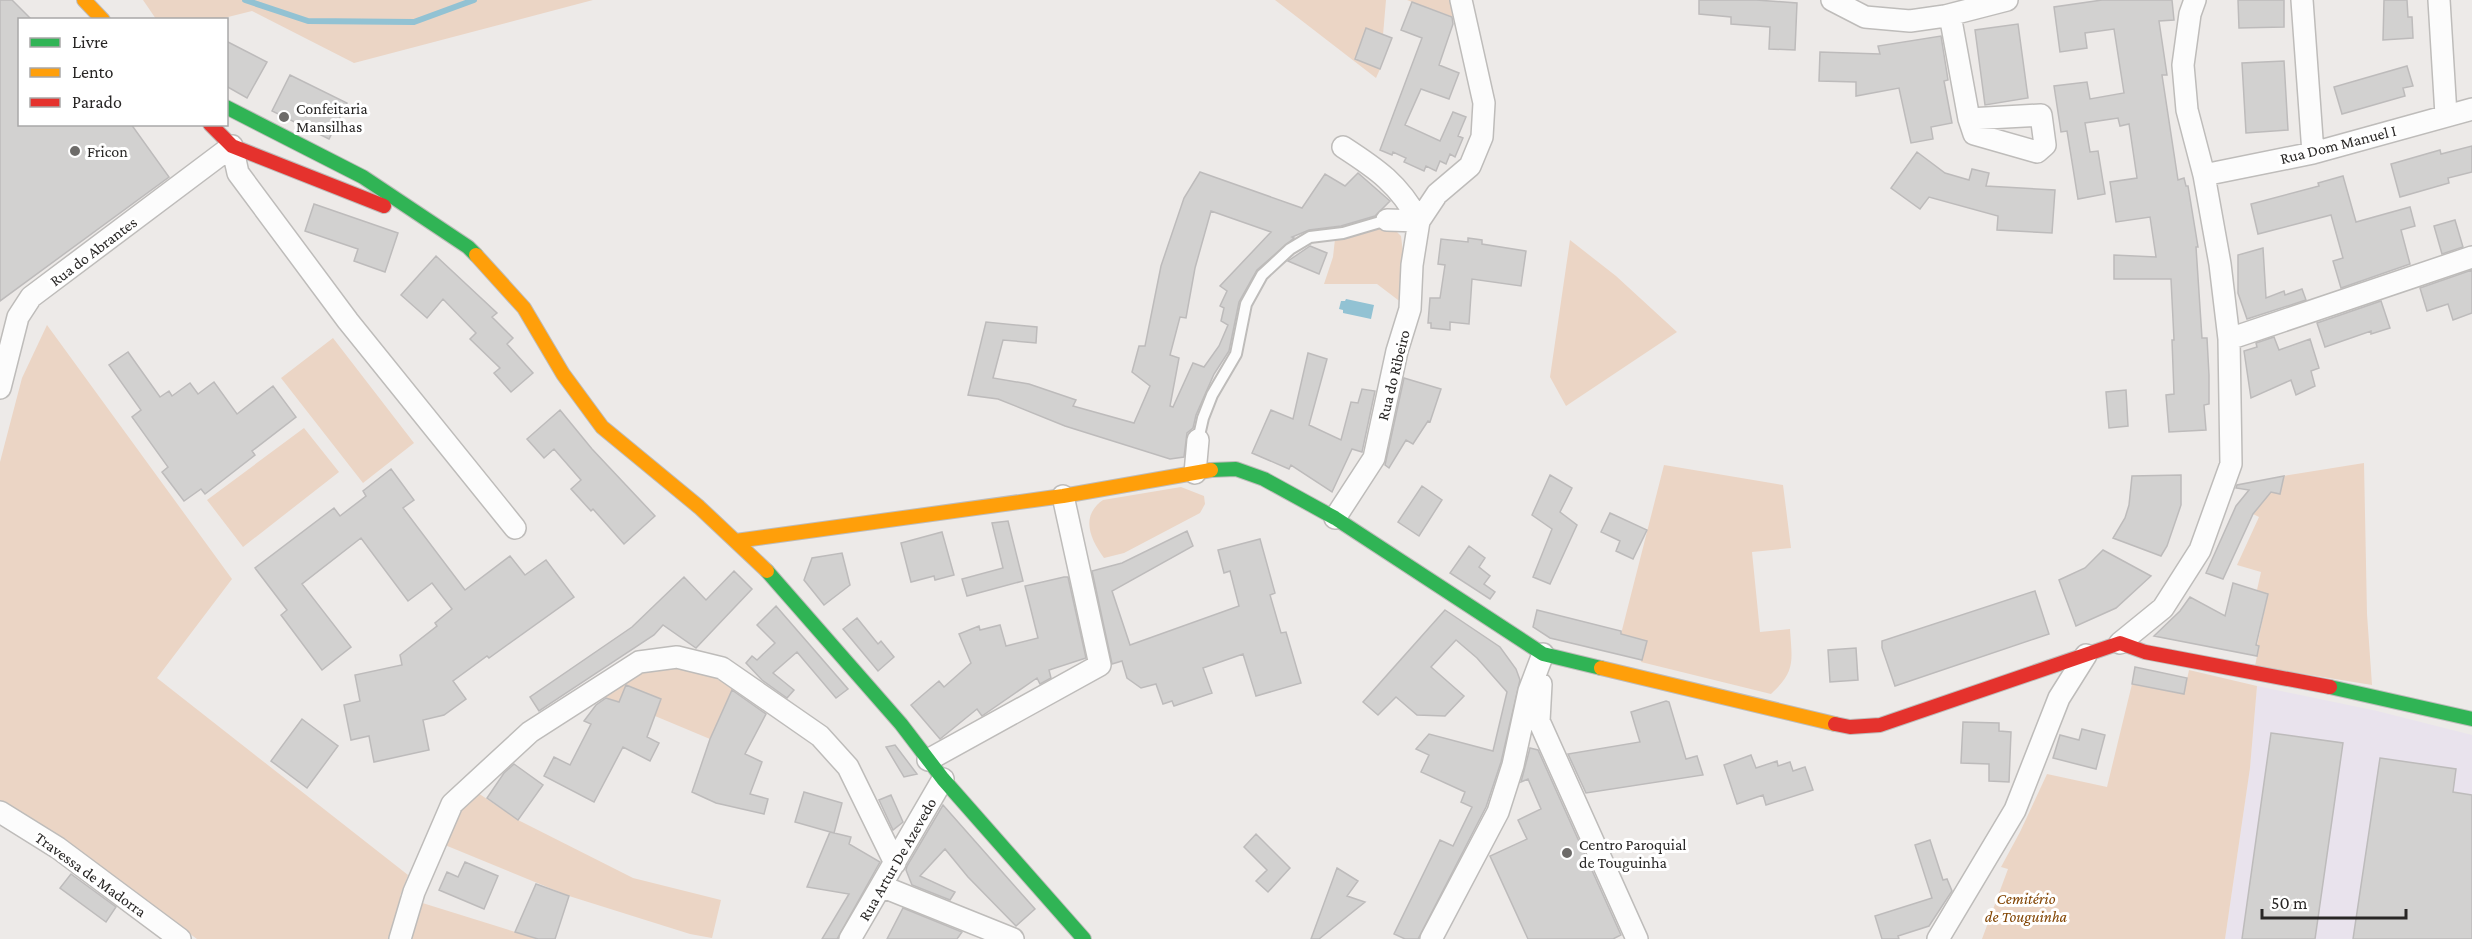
<svg xmlns="http://www.w3.org/2000/svg" width="2472" height="939" font-family="'Crimson Pro',serif">
<style>
.commercial{fill:#e9e3ed}
.green{fill:#ebd5c5}
.water{fill:#92c2d3}
.lines{fill:none;stroke-linecap:round;stroke-linejoin:round}
.stream{stroke:#92c2d3;stroke-width:6}
.building{fill:#d2d1d0;stroke:#bdbbbb;stroke-width:1.5;fill-rule:evenodd}
.lane-casing{stroke:#bebcba;stroke-width:14}
.street-casing{stroke:#bebcba;stroke-width:24}
.fast-casing{stroke:#bebcba;stroke-width:16}
.slow-casing{stroke:#bebcba;stroke-width:16}
.jam-casing{stroke:#bebcba;stroke-width:16}
.lane{stroke:#fcfcfc;stroke-width:10}
.street{stroke:#fcfcfc;stroke-width:21}
.fast{stroke:#30b455;stroke-width:14}
.slow{stroke:#ff9f0a;stroke-width:14}
.jam{stroke:#e5322d;stroke-width:14}
.poi-dot{fill:#6d6b69;stroke:#fff;stroke-width:2}
.labels{text-anchor:middle;stroke-width:6;stroke-linejoin:round;paint-order:stroke}
.poi-label{font-size:16px;fill:#282625;stroke:#fff;text-anchor:start}
.street-label{font-size:16px;fill:#282625;stroke:#fff}
.park-label{font-size:16px;font-style:italic;fill:#814300;stroke:#fff}
</style>
<rect width="100%" height="100%" fill="#edeae8"/>
<path class="commercial" d="M2257 686 2377 711 2472 735V939H2225L2250 768Z"/>
<path class="green" d="M143 0H593L354 63 252 11 220 19H156Z
M1275 0H1386L1383 35 1366 29 1355 59 1380 69 1376 78Z
M1407 0H1451L1456 18 1412 2Z
M1390 225 1401 236 1404 261 1402 303 1377 284H1324L1333 257 1335 239Z
M1570 240 1616 276 1677 332 1566 406 1550 377Z
M47 325 232 579 157 678 408 875 400 896 538 939H197L46 829 0 805V462L22 378Z
M333 338 414 443 363 483 281 378Z
M304 428 339 472 243 547 207 500Z
M2364 463 2367 614 2372 685 2255 666 2259 646H2257L2268 594 2257 590 2261 572 2237 565 2259 517 2253 514 2271 492 2280 493 2283 476Z
M1664 465 1783 485 1791 548 1752 552 1760 632 1790 629C1792 661 1796 671 1771 694L1641 662 1647 641 1621 634Z
M1181 487 1204 496 1205 504 1200 513 1124 553 1104 558C1090 539 1080 516 1103 500Z
M642 666H689L712 676 733 688 710 739 655 716 661 699 626 685 619 702 602 697Z
M2189 670 2257 686 2250 768 2225 939H1982L2008 869 2001 867 2020 832 2047 774 2107 787 2132 684 2184 694Z
M475 791 518 820 633 878 721 900 712 938 690 934 569 896 440 843 461 809Z"/>
<path class="water" d="M1346 299 1374 305 1371 319 1343 313V310L1339 309 1341 301H1345Z"/>
<g class="lines">
<path class="stream" d="M245 0 308 21 414 22 474 0"/>
</g>
<path class="building" d="M0 0H12L32 20H20V124H131L169 177 0 301Z
M1699 0H1756L1797 3 1795 50 1769 49 1770 27 1731 24V17L1699 14Z
M2102 0H2172L2174 20 2159 21 2167 75H2162L2178 180 2184 178 2186 186H2188L2198 247H2196L2202 338H2207L2209 375V404L2204 405 2206 430 2169 432 2166 395 2174 394 2172 340H2174L2171 279H2114V255L2156 257 2150 217 2116 222 2110 182 2137 178 2129 124 2120 126 2118 118 2085 123 2090 152 2098 151 2105 194 2078 199 2067 131 2061 132 2054 86 2087 82 2090 99 2124 93 2114 29 2085 33 2087 48 2060 52 2054 7Z
M2238 0H2284V27L2239 28Z
M2384 0H2407L2408 17H2412L2413 38 2383 40Z
M1412 2 1452 17 1453 24 1439 65 1459 73 1449 99 1421 89 1405 125 1440 141 1453 112 1466 117 1458 136 1463 138 1455 157 1450 154 1446 164 1440 161 1436 171 1426 166 1424 171 1404 162 1406 158 1393 152 1392 155 1380 150 1422 38 1401 30Z
M2018 24 2028 98 1985 105 1975 30Z
M1366 28 1392 38 1380 69 1355 59Z
M1941 36 1948 80 1944 81 1952 123 1931 127 1933 139 1911 143 1899 88 1856 96V82L1819 81 1820 52 1880 54 1878 46Z
M226 41 267 62 247 98 226 86Z
M2284 61 2288 130 2246 133 2242 63Z
M2407 66 2413 86 2403 88 2405 96 2342 114 2334 87Z
M290 75 347 103 329 139 272 111Z
M2472 146V172L2448 178 2449 183 2400 197 2391 164 2440 150 2441 154Z
M1917 152 1945 173 1969 180 1972 169 1989 173 1986 186 2055 190 2052 233 1997 230 1998 216 1929 197 1920 209 1891 188Z
M1200 172 1302 208 1325 174 1345 186 1358 173 1390 201 1375 216 1341 226 1309 230 1292 237 1294 238 1257 270 1239 302 1229 351 1214 374 1196 415 1193 428 1187 433 1184 457 1170 459 1065 426 998 399 968 395 986 322 1037 327 1036 343 1003 340 993 378 1029 384 1076 400 1073 406 1134 423 1150 386 1132 372 1139 346H1145L1161 266 1184 198ZM1211 211 1271 232 1220 286 1227 291 1220 306 1224 308 1221 321 1228 325 1219 346 1204 367 1193 363 1173 407 1170 406 1179 358 1170 355 1180 317 1186 318 1195 268Z
M2343 176 2356 222 2410 207 2415 226 2401 230 2410 264 2341 288 2333 261 2343 258 2331 215 2258 234 2251 204 2319 186 2318 183Z
M314 204 398 233 385 272 354 261 358 249 305 231Z
M2455 220 2463 247 2442 254 2434 226Z
M1468 238 1482 240V244L1526 251 1521 286 1472 279 1469 324 1450 322V330L1431 328V323H1428L1430 298H1440L1445 265 1438 264 1441 239 1468 242Z
M1310 246 1327 253 1319 274 1288 261Z
M2263 248 2266 298 2284 291 2285 295 2302 289 2306 300 2247 319 2238 293V255Z
M436 256 497 313 492 317 513 338 507 344 533 373 511 392 494 373 500 368 470 339 476 333 443 299 427 318 401 295Z
M2472 270V313L2453 320 2448 304 2427 311 2420 288Z
M2381 301 2390 328 2371 334V331L2325 347 2317 323Z
M2274 337 2279 350 2310 339 2319 368 2311 371 2315 386 2296 395 2291 380 2251 398 2244 351 2257 347 2256 343Z
M128 352 160 397 169 391 172 396 190 383 198 394 214 382 237 414 273 386 296 417 252 451 255 455 205 494 201 489 184 501 162 472 168 467 132 417 141 410 109 365Z
M1308 353 1327 359 1309 425 1341 440 1351 402 1358 403 1362 389 1375 391 1362 452 1352 449 1332 492 1291 465 1289 469 1252 453 1271 410 1293 419Z
M1404 378 1441 389 1430 422 1428 421 1413 444 1406 440 1389 468 1385 465Z
M2126 390 2128 426 2109 428 2106 392Z
M560 410 592 449 655 516 624 544 593 509 591 511 571 489 581 480 554 449 544 458 527 439Z
M391 469 414 500 403 508 465 590 510 556 525 575 546 560 574 597 489 658 487 656 453 681 466 699 444 715 423 720 429 750 374 762 369 736 351 740 344 705 360 701 355 675 402 665 400 655 437 626 435 623 452 609 432 583 408 601 361 538 302 584 351 647 322 670 281 615 287 610 255 568 334 508 340 516 366 496 363 491Z
M1550 475 1572 488 1560 512 1577 525 1550 584 1533 577 1552 529 1532 515Z
M2181 475V505L2167 546 2161 556 2113 538 2125 518 2129 505 2132 476Z
M2284 476 2280 494 2271 492 2253 514 2223 579 2206 573 2236 506 2249 490 2236 488 2237 485Z
M1422 486 1442 500 1419 536 1398 522Z
M1610 513 1647 530 1633 559 1616 551 1620 541 1601 532Z
M1008 521 1023 581 967 596 962 579 1003 568 992 523Z
M1187 531 1193 546 1112 591 1130 645 1239 606 1230 571 1224 573 1218 550 1260 539 1275 593 1270 595 1281 633 1286 632 1301 683 1256 696 1243 654 1203 668 1212 693 1174 706 1172 701 1163 704 1156 684 1141 688 1127 678 1122 661 1112 664 1092 571 1122 563Z
M942 532 954 575 935 580 934 576 911 582 901 543Z
M1469 546 1485 558 1479 567 1490 576 1484 584 1495 592 1490 599 1450 573Z
M2103 550 2151 576 2116 608 2076 626 2059 580 2085 568Z
M842 553 850 585 824 605 804 580 812 558Z
M734 571 752 589 696 648 663 625 654 635 539 711 530 697 632 627 684 577 706 600Z
M1064 577H1068L1086 658 1049 670 1051 678 1040 684 1037 678 982 716 977 709 940 739 911 705 939 681 944 687 971 663 959 634 979 626 980 630 1000 625 1006 646 1038 638 1025 586Z
M2233 583 2268 594 2256 645 2259 646 2257 656 2154 636 2180 611 2190 597 2225 616Z
M2035 591 2049 634 1895 686 1882 648V641Z
M776 606 848 689 836 698 797 652 773 673 794 690 787 698 762 680 746 663 752 656 757 660 775 643 757 625Z
M1445 610 1500 647 1516 669 1520 680 1501 762 1486 807 1418 939H1405L1394 934 1440 840 1453 846 1472 807 1461 802 1465 792 1421 772 1429 755 1416 749 1429 734 1493 751 1507 692 1477 658 1456 640 1431 667 1464 696 1445 716 1417 715 1396 697 1378 715 1363 702Z
M1537 610 1621 631V634L1647 641 1642 660 1550 638 1533 627Z
M857 618 878 644 881 641 894 657 878 671 843 629Z
M1856 648 1858 680 1830 682 1828 650Z
M2135 667 2187 678 2184 694 2132 684Z
M626 685 661 699 647 737 659 743 650 761 623 747 594 802 544 776 554 757 570 765 591 724 584 721 596 705 606 698 619 702Z
M732 690 766 714 745 754 762 762 750 794 768 799 764 814 716 803 692 792 710 739Z
M1666 701 1669 702 1686 759 1697 756 1703 775 1586 793 1568 754 1640 742 1631 712Z
M302 719 338 746 307 788 271 761Z
M1963 722 1999 723V731L2011 732 2009 782 1989 781V764L1961 763Z
M2082 729 2105 735 2096 769 2053 758 2060 735 2079 740Z
M2271 733 2343 743 2315 939H2242Z
M895 745 917 774 904 777 886 747Z
M1530 748 1538 750 1621 935 1613 939H1528L1490 856 1527 839 1518 820 1541 809 1528 779 1521 782Z
M1751 755 1756 768 1777 761 1778 766 1790 762 1793 771 1805 767 1813 790 1766 805 1763 795 1737 804 1724 765Z
M2380 758 2456 769 2453 792 2472 795V939H2353Z
M514 764 543 785 518 820 487 798 504 773Z
M804 792 842 803 834 833 795 822Z
M891 795 903 822 893 830 879 800Z
M943 805 1035 909 1016 926 968 877 945 849 920 876 955 892 950 900 912 885 906 870 907 866Z
M830 832 851 837 849 844 880 862 837 939H822L849 894 807 887Z
M1256 834 1290 868 1268 892 1256 881 1267 870 1244 847Z
M1930 840 1943 880 1947 879 1952 891 1929 926 1898 936 1899 939H1882L1875 916 1932 898 1915 845Z
M465 862 498 876 484 909 439 890 447 872 458 877Z
M1337 868 1358 881 1347 896 1365 902 1319 939H1311Z
M71 874 116 907 106 922 60 888Z
M536 884 569 896 555 939H538L515 932Z
M903 908 962 932 957 939H887Z"/>
<g class="lines">
<defs>
<path id="lane" d="M1198 440 1203 418 1212 395 1236 354 1246 304 1262 275 1290 249 1310 237 1343 233 1387 220"/>
<path id="street" d="M1832 0 1865 17 1910 21 1945 16 2007 0
M2302 0 2313 153
M2439 0 2446 115
M1950 15 1969 119 1974 134 2037 152 2045 145 2041 115 1969 119
M1343 147C1377 169 1399 184 1419 221
M2204 175 2313 153 2472 109
M1387 220 1419 221
M2229 339 2472 257
M0 388 18 317 31 297 232 146 238 173 348 321 515 528
M1195 473 1198 440
M1335 518 1374 458 1397 351 1410 309 1412 265 1419 221 1437 194 1470 166 1482 137 1484 103 1461 0
M2120 643 2163 608 2200 550 2231 464 2229 339 2220 264 2204 175 2187 110 2183 65 2190 14 2195 0
M1541 684 1539 721 1637 939
M928 760 1100 665 1063 496
M0 812 58 848 180 939
M881 886 1013 939
M400 939 414 892 452 804 530 732 639 662 677 657 722 668 820 736 848 767 895 863
M850 939 943 779
M1431 939 1498 812 1513 765 1529 691 1543 654
M1938 939 2015 810 2059 698 2086 655"/>
<path id="fast" d="M226 107 363 177 468 247 476 255
M1211 470 1236 469 1264 479 1335 518 1543 654 1601 668
M767 571 901 724 943 779 1084 939
M2330 687 2472 719"/>
<path id="slow" d="M84 0 103 20
M476 255 524 308 563 374 602 427 699 507 767 571
M736 541 1063 496 1211 470
M1601 668 1835 724"/>
<path id="jam" d="M210 124 232 146 384 206
M1835 724 1850 727 1880 725 2120 643 2145 652 2330 687"/>
</defs>
<use href="#lane" class="lane-casing"/>
<use href="#street" class="street-casing"/>
<use href="#fast" class="fast-casing"/>
<use href="#slow" class="slow-casing"/>
<use href="#jam" class="jam-casing"/>
<use href="#lane" class="lane"/>
<use href="#street" class="street"/>
<use href="#fast" class="fast"/>
<use href="#slow" class="slow"/>
<use href="#jam" class="jam"/>
</g>
<g class="poi-dot">
<circle cx="284" cy="117" r="6"/>
<circle cx="75" cy="151" r="6"/>
<circle cx="1567" cy="853" r="6"/>
</g>
<g class="labels">
<g class="poi-label">
<text x="296" y="114">Confeitaria<tspan x="296" dy="18">Mansilhas</tspan></text>
<text x="87" y="157">Fricon</text>
<text x="1579" y="850">Centro Paroquial<tspan x="1579" dy="18">de Touguinha</tspan></text>
</g>
<g class="street-label">
<text transform="translate(2338 144) rotate(-14)" y="6">Rua Dom Manuel I</text>
<text transform="translate(93 251) rotate(-37)" y="6">Rua do Abrantes</text>
<text transform="translate(1393 375) rotate(-76)" y="6">Rua do Ribeiro</text>
<text transform="translate(897 859) rotate(-60)" y="6">Rua Artur De Azevedo</text>
<text transform="translate(91 874) rotate(36)" y="6">Travessa de Madorra</text>
</g>
<g class="park-label">
<text x="2026" y="904">Cemitério<tspan x="2026" dy="18">de Touguinha</tspan></text>
</g>
</g>
<rect x="18" y="18" width="210" height="108" fill="#ffffff" stroke="#a9a8a8" stroke-width="1.5"/>
<rect x="30" y="38" width="30" height="9" fill="#30b455" stroke="#a9a8a8" stroke-width="1.5"/>
<text x="72" y="48" font-size="18" fill="#282625">Livre</text>
<rect x="30" y="68" width="30" height="9" fill="#ff9f0a" stroke="#a9a8a8" stroke-width="1.5"/>
<text x="72" y="78" font-size="18" fill="#282625">Lento</text>
<rect x="30" y="98" width="30" height="9" fill="#e5322d" stroke="#a9a8a8" stroke-width="1.5"/>
<text x="72" y="108" font-size="18" fill="#282625">Parado</text>
<path d="M2262 909v9h144v-9" fill="none" stroke="#282625" stroke-width="3"/>
<text x="2271" y="909" font-size="18" fill="#282625" stroke="#ffffff" stroke-width="4.5" paint-order="stroke">50 m</text>
</svg>
